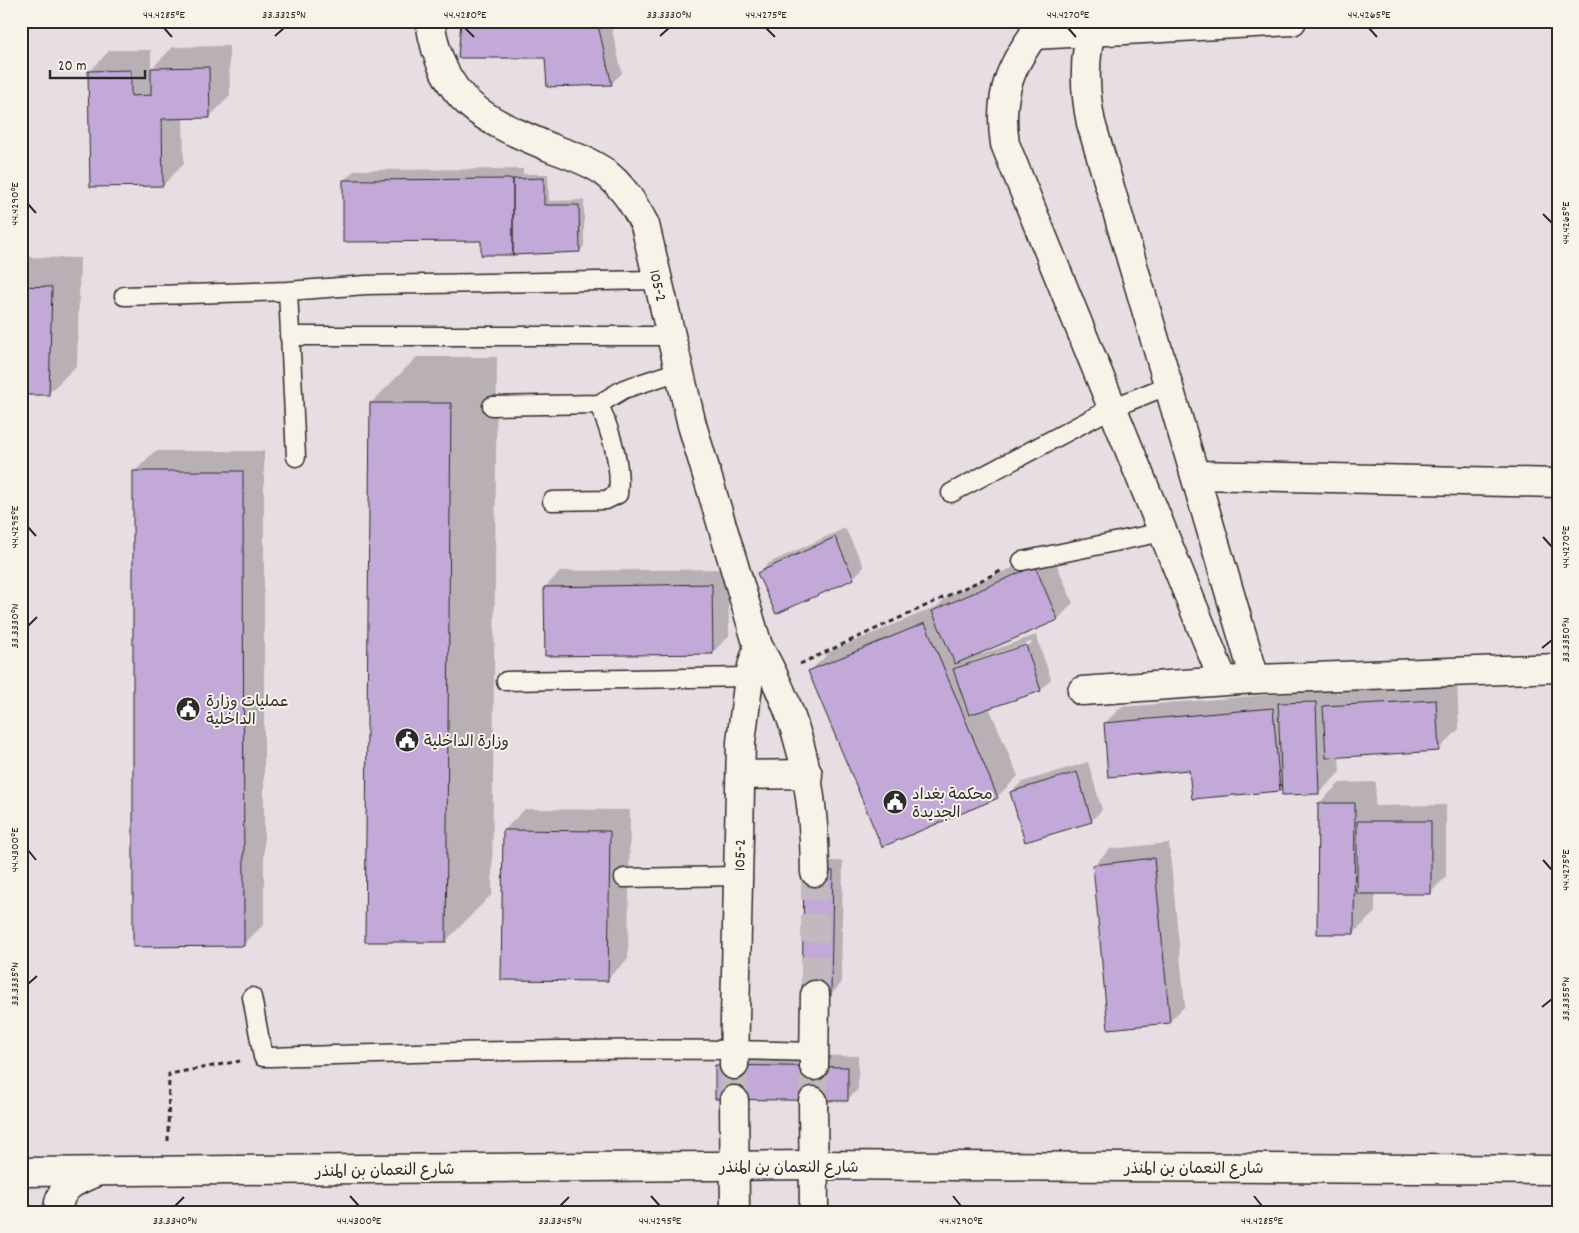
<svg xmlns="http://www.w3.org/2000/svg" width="1579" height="1233" font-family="Dekko,'Playpen Sans Arabic',sans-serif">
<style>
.shadow{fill:#0003;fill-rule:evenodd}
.building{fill:#c2a9d7;stroke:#2b2b2b}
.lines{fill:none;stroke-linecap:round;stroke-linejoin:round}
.street-tunnel{stroke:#c1b9be;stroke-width:28;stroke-dasharray:28 14;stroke-linecap:butt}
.lane-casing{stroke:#2b2b2b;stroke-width:21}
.street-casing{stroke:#2b2b2b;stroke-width:31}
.path{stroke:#2b2b2b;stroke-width:3;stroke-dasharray:5 4;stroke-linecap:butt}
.lane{stroke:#f7f3e8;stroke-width:18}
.street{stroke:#f7f3e8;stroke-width:28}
.ticks{fill:none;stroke:#2b2b2b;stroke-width:2}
.labels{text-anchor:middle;stroke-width:4;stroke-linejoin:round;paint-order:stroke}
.street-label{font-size:16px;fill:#2b2b2b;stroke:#f7f3e8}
.poi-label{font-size:16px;fill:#2b2b2b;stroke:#f7f3e8;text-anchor:start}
.neatline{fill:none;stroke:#2b2b2b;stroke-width:2}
.ticks-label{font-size:12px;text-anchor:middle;fill:#2b2b2b}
</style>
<rect width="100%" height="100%" fill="#e7dde3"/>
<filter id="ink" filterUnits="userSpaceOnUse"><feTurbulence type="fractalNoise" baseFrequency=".02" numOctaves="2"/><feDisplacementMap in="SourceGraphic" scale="10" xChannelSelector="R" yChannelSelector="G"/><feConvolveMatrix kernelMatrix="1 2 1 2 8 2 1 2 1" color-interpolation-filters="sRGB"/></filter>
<g filter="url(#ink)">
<path class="shadow" d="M462 21H610L622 73 611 84Z
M229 46 230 96 209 117H183L184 164 163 185 90 71 110 50H151V69L173 47Z
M523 169V174H548L549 201 584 200V246L579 251 482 240 344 180 355 170Z
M21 257 80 258 77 365 48 394 21 393Z
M417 357H497L492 894 446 941 371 403Z
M155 451H264V924L243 945 134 472Z
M845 528 864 567 853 578 759 573 769 563Z
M1051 551 1073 603 1058 619 981 652 982 654 1036 635 1051 679 1041 690 989 707 1018 776 997 797 810 671 831 651 938 606 949 595ZM1031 642 1032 644 971 665V662Z
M728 569 729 636 713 652 545 587 561 571Z
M1457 679 1459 729 1438 750 1339 756 1340 772 1319 793 1283 787 1279 790 1190 769 1105 723 1121 707 1289 693V694L1300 683 1336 681 1337 694 1345 685Z
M1088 762 1102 810 1091 821 1011 792 1022 782Z
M1376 782 1375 806 1446 805V877L1430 893H1375V912L1354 933 1319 803 1340 783Z
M525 809 630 810 628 959 607 979 504 830Z
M1169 843 1185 1006 1169 1022 1094 865 1110 849Z
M816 861H843L841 984 831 994Z
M727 1055 858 1056V1089L847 1100 717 1065Z"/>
<path class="building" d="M461 21H597L612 85 547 87 545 58H458Z
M209 67 210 118 162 119 163 186 90 187 88 71 131 70V96L151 95V68Z
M544 178V205H579L580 252 513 255V179Z
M513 179V255H481V241L343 242V180Z
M21 286 52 287 49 395H21Z
M370 403H451L446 942H365Z
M133 471H243L244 946 133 947Z
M835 537 854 579 776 614 757 573Z
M1035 566 1058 620 955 664 932 611Z
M712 584 713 654 545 656 544 587Z
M925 623 998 798 882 847 808 671Z
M1026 645 1041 691 969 715 953 669Z
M1436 700 1439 751 1326 758 1323 706Z
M1316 702 1319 794 1282 795 1278 703Z
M1273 708 1280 791 1192 799 1189 770 1108 777 1104 723Z
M1077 772 1092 822 1025 842 1010 792Z
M1318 803H1355L1354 934H1317Z
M1357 821H1431V894H1357Z
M503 830 610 831 608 981 501 980Z
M1154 858 1170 1023 1108 1029 1093 865Z
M804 871H833L831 996H802Z
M715 1065 848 1067V1101L715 1099Z"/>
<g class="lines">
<path class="street-tunnel" d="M815 872V995
M734 1065V1100
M813 1101 814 1066"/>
<defs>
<path id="lane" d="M288 291 296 457
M124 296 288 291 366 285 657 280
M289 336H670
M492 406 599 404 624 389 679 371
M951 493 1112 408 1169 385
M552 501 606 500 618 494C622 464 610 431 599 404
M1022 561 1163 532
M506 681 749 677
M624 878 738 876
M252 997 263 1057C446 1052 631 1046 814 1052"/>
<g id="street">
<path id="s1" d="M430 21C442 103 484 120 554 149 571 155 588 161 603 171 622 185 634 204 645 225L692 425 758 646C801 722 814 785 815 872"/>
<path d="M1044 21C1012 62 997 91 1005 144L1223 680"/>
<path d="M1094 21C1083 55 1084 89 1091 123L1255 679"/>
<path d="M1033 35 1292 21"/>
<path d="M1195 475 1558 483"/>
<path d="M1082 691 1255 679 1558 668"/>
<path d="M741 775 808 774"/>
<path id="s2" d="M734 1065 741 742 749 677 758 646"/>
<path d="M814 1066 815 995"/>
<path d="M734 1100 735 1212"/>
<path d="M813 1101 814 1212"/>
<path d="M21 1172 814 1165 1558 1170"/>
<path d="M58 1212C58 1188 74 1181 94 1173"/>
</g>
</defs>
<use href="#lane" class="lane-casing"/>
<use href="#street" class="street-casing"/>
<path class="path" d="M800 664 1001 571
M168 1141 169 1074 240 1061"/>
<use href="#lane" class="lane"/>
<use href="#street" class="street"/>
</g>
</g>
<path class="ticks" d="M164 28 172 37M465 28 474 37M766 28 775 37M1068 28 1076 37M1369 28 1377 37M275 36 284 28M660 36 669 28M28 204 36 213M1543 214 1552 223M28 527 36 536M1543 537 1552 547M28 626 37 617M1542 648 1552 640M28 850 36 860M1543 860 1552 870M28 984 37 976M1542 1007 1552 999M350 1196 359 1206M651 1196 660 1206M953 1196 961 1206M1254 1196 1262 1206M175 1206 184 1197M560 1206 569 1197"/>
<defs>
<symbol id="civic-disc" viewBox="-11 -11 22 22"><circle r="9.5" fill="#2b2b2b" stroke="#f7f3e8"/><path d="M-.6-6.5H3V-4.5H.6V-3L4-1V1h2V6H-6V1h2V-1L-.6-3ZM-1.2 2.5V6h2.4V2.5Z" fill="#fff"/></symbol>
</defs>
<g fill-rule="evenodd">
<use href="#civic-disc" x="174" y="695" width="28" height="28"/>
<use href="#civic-disc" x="393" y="726" width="28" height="28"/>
<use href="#civic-disc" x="881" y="788" width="28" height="28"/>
</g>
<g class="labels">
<g class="street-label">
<text dy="6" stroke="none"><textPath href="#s1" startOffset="375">105-2</textPath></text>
<text dy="6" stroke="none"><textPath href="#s2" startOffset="210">105-2</textPath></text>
<text x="789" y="1172">شارع النعمان بن المنذر</text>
<text x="1194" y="1173">شارع النعمان بن المنذر</text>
<text transform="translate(385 1169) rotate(-1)" y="6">شارع النعمان بن المنذر</text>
</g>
<g class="poi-label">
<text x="206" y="706">عمليات وزارة<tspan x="206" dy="18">الداخلية</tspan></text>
<text x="424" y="746">وزارة الداخلية</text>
<text x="912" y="799">محكمة بغداد<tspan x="912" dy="18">الجديدة</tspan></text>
</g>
</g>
<rect width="1579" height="1233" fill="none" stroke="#f7f3e8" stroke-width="55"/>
<path d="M50 70v8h95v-8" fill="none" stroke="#2b2b2b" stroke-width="2.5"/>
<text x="58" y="70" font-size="15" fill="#2b2b2b" stroke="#f7f3e8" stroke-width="4" paint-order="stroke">20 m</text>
<rect x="28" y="28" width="1524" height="1178" class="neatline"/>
<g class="ticks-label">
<text x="164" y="18">44.4285°E</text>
<text x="284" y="18">33.3325°N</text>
<text x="465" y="18">44.4280°E</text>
<text x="669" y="18">33.3330°N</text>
<text x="766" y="18">44.4275°E</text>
<text x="1068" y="18">44.4270°E</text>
<text x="1369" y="18">44.4265°E</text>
<text transform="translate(14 204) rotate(-90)" y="4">44.4290°E</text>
<text transform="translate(1565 223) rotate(-90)" y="4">44.4265°E</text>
<text transform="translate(14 527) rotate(-90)" y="4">44.4295°E</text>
<text transform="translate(1565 547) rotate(-90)" y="4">44.4270°E</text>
<text transform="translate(14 626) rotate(-90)" y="4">33.3330°N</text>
<text transform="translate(1565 640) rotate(-90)" y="4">33.3350°N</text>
<text transform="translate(14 850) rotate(-90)" y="4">44.4300°E</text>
<text transform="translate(1565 870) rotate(-90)" y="4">44.4275°E</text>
<text transform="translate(14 984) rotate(-90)" y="4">33.3335°N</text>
<text transform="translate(1565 999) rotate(-90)" y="4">33.3355°N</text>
<text x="175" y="1224">33.3340°N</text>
<text x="359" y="1224">44.4300°E</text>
<text x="560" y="1224">33.3345°N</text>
<text x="660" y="1224">44.4295°E</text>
<text x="961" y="1224">44.4290°E</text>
<text x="1262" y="1224">44.4285°E</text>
</g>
</svg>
